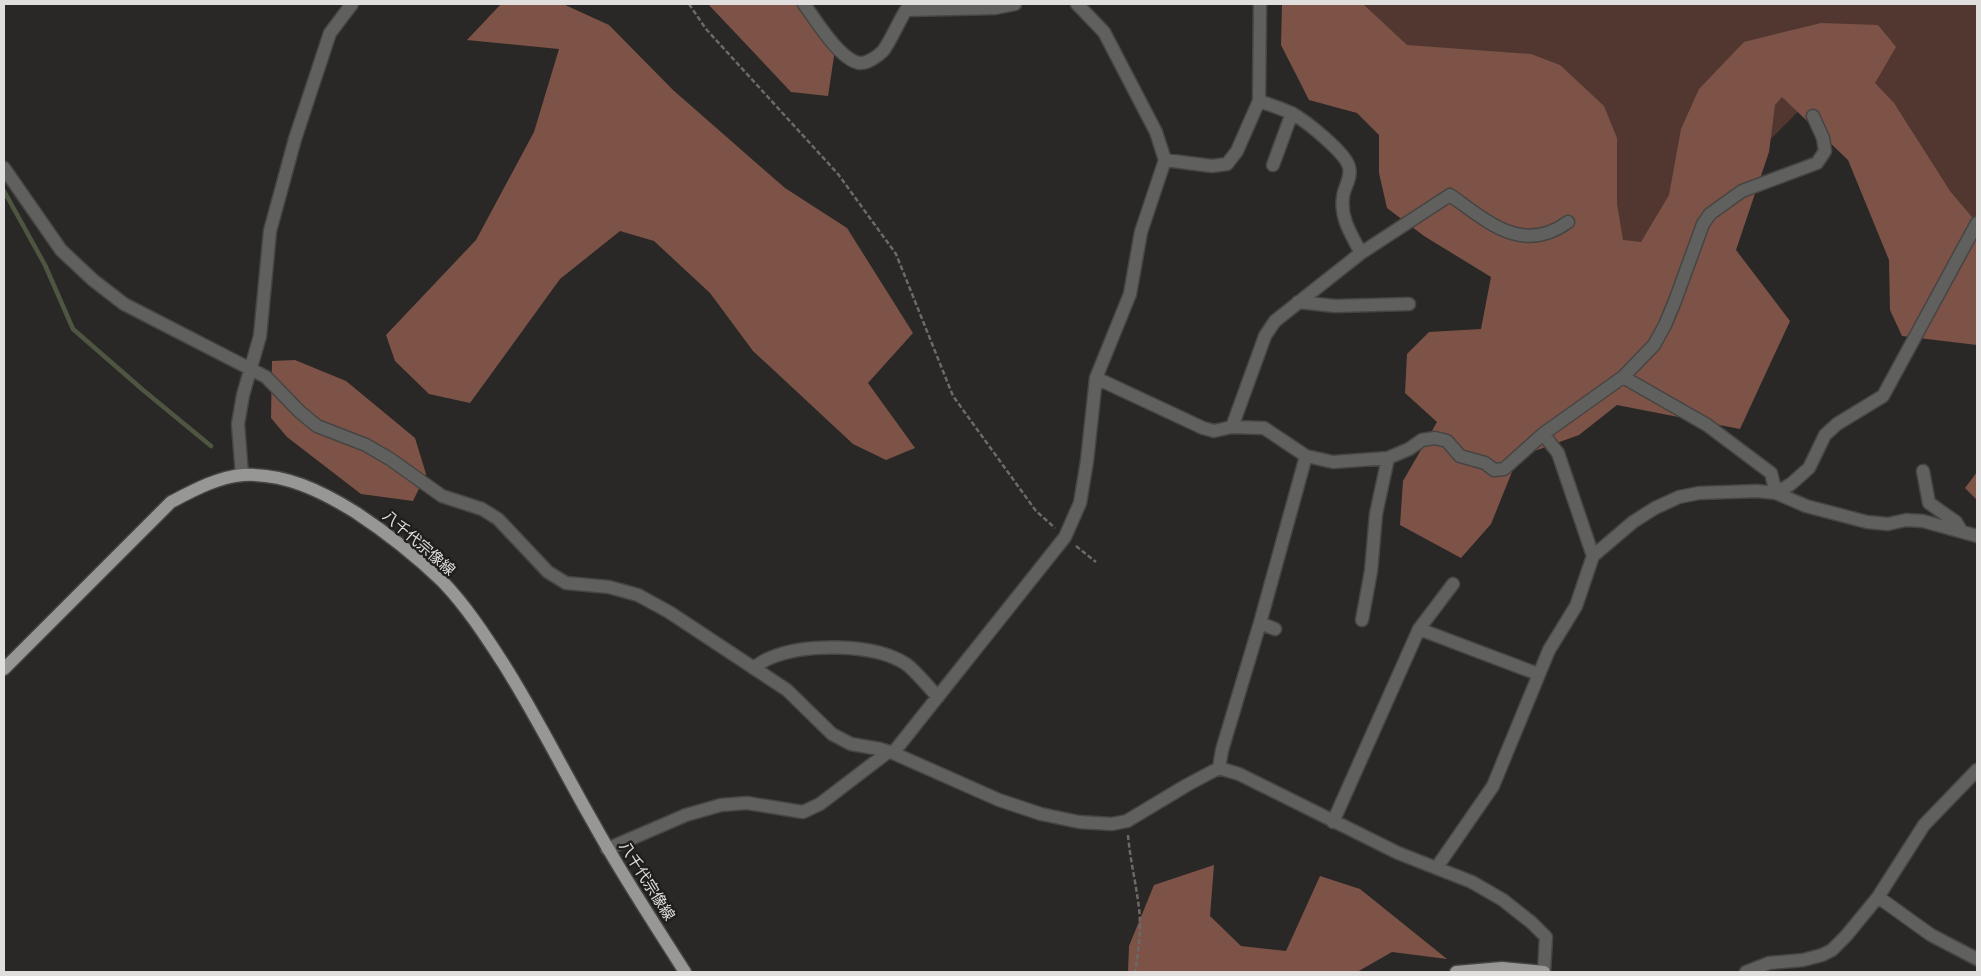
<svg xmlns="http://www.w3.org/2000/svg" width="1981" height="976" font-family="Arial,'Noto Sans JP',sans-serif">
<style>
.green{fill:#513730}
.forest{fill:#7d5347}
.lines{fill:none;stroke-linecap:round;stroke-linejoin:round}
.stream{stroke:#4e5642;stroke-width:4.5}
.minor-casing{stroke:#464543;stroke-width:15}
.major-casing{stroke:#464543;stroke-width:15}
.path{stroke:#6b6a68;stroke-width:2.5;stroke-dasharray:5 2.5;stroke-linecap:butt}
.minor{stroke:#60605f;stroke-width:12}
.major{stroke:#979795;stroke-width:12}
.labels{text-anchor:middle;stroke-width:5;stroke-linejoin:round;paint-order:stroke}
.street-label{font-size:15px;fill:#e0dfdd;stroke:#1f1e1c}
</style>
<rect width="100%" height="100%" fill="#292826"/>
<path class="green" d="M1323 4H1977V276L1852 58 1639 270Z"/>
<path class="forest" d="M501 4H563L609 25 673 90 785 188 847 228 913 333 868 383 915 448 886 460 853 444 753 351 710 293 654 241 620 231 560 279 470 403 429 394 395 361 386 335 476 240 534 132 559 49 467 40Z
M708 4H810L836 43 828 96 791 92Z
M1282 4H1363L1407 45 1531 54 1560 65 1604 106 1617 138V204L1623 240 1641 242 1669 195 1681 129 1699 89 1744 42 1821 23 1878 25 1896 47 1875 83 1894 103 1950 191 1977 223V345L1902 336 1890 310 1889 260 1848 160 1782 97 1775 105 1769 152 1736 250 1790 321 1740 429 1617 405 1579 435 1518 457 1491 524 1461 558 1400 525 1403 481 1437 422 1405 393 1407 354 1429 332 1481 329 1491 277 1424 236 1387 208 1379 173V135L1357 113 1309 100 1281 45Z
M295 360 346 381 415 438 426 474 413 501 361 494 287 437 271 418 272 361Z
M1977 472V500L1965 488Z
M1214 865 1210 916 1241 946 1286 951 1320 876 1360 889 1447 959 1392 952 1357 972H1128L1129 946 1154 885Z"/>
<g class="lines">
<path class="stream" d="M4 191 45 265 73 329 143 390 211 446"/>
<defs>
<path id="minor" d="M804 4C815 19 839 59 859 63 867 64 878 56 883 51 890 42 899 21 906 10L995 8 1015 4
M1259 101C1270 105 1281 108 1291 113 1305 120 1346 153 1349 167 1352 179 1344 186 1343 197 1340 218 1351 234 1361 253
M1165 160 1212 166 1227 164 1237 151 1259 101 1260 4
M1273 165 1292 113
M4 168 61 250 93 280 124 304 266 377 300 412 317 426 366 445 390 459 442 496 482 509 498 519 548 572 566 583 609 587 638 595 669 612 787 690 832 734 851 744 880 749 893 753 999 800 1041 814 1079 822 1112 824 1127 821 1187 785 1219 768 1239 774 1398 853 1472 882 1503 900 1532 923 1546 937 1544 972
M1298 302 1335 306 1409 304
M1623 377 1707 425 1771 473 1776 493 1791 484 1809 468 1825 435 1837 424 1883 396 1977 223
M1096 378 1203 428 1214 431 1232 427 1264 428 1306 456 1333 462 1388 458 1409 449 1422 440 1435 438 1447 441 1460 456 1485 463 1494 470 1504 469 1543 434 1623 377 1654 345 1665 325 1675 301 1703 224 1710 214 1742 191 1817 163 1825 151 1823 138 1813 116
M1232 427 1265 336 1275 321 1361 253 1450 195C1488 222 1523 255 1568 222
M1543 434 1558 453 1593 556
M1923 471 1929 503 1956 522 1962 532
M242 475 238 424 243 395 260 336 270 231 295 139 330 33 352 4
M1362 620 1371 571 1376 514 1388 458
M1260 623 1275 629
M1419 629 1538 674
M753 668C758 665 764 660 770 658 804 643 874 643 906 664 916 671 929 688 938 697
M893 753 1065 537 1080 503 1087 461 1096 378 1130 294 1141 232 1165 160 1156 132 1104 32 1077 4
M1219 768 1222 750 1260 623 1306 456
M1333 822 1419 629 1453 584
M607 849 686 815 721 805 747 803 803 812 820 804 888 752
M1437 867 1493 786 1549 650 1576 606 1593 556 1633 522 1655 508 1679 497 1699 493 1757 491 1776 493 1806 506 1867 522 1888 524 1906 520 1923 521 1977 536
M1878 897 1931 935 1977 959
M1746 972 1769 963 1803 960 1822 955 1832 950 1846 936 1878 897 1924 825 1977 770"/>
<path id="major" d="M4 669 171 502C194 490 218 477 243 475 285 473 321 491 355 512 387 533 416 556 443 582 466 606 485 635 503 663 536 715 563 770 594 824 622 875 654 923 685 972
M1456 972 1502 968 1544 972"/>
</defs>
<use href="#minor" class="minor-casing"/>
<use href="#major" class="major-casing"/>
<path class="path" d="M689 4 706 29 838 174 896 254 953 396 1036 511 1055 528
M1076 546 1096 562
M1128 835C1130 859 1135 878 1138 901 1142 924 1139 950 1135 972"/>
<use href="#minor" class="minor"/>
<use href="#major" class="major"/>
</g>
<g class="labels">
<g class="street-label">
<text transform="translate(419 543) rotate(41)" y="5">八千代宗像線</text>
<text transform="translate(647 881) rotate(58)" y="5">八千代宗像線</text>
</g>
</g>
<rect width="1981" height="976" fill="none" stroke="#e0dfdd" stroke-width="10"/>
</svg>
